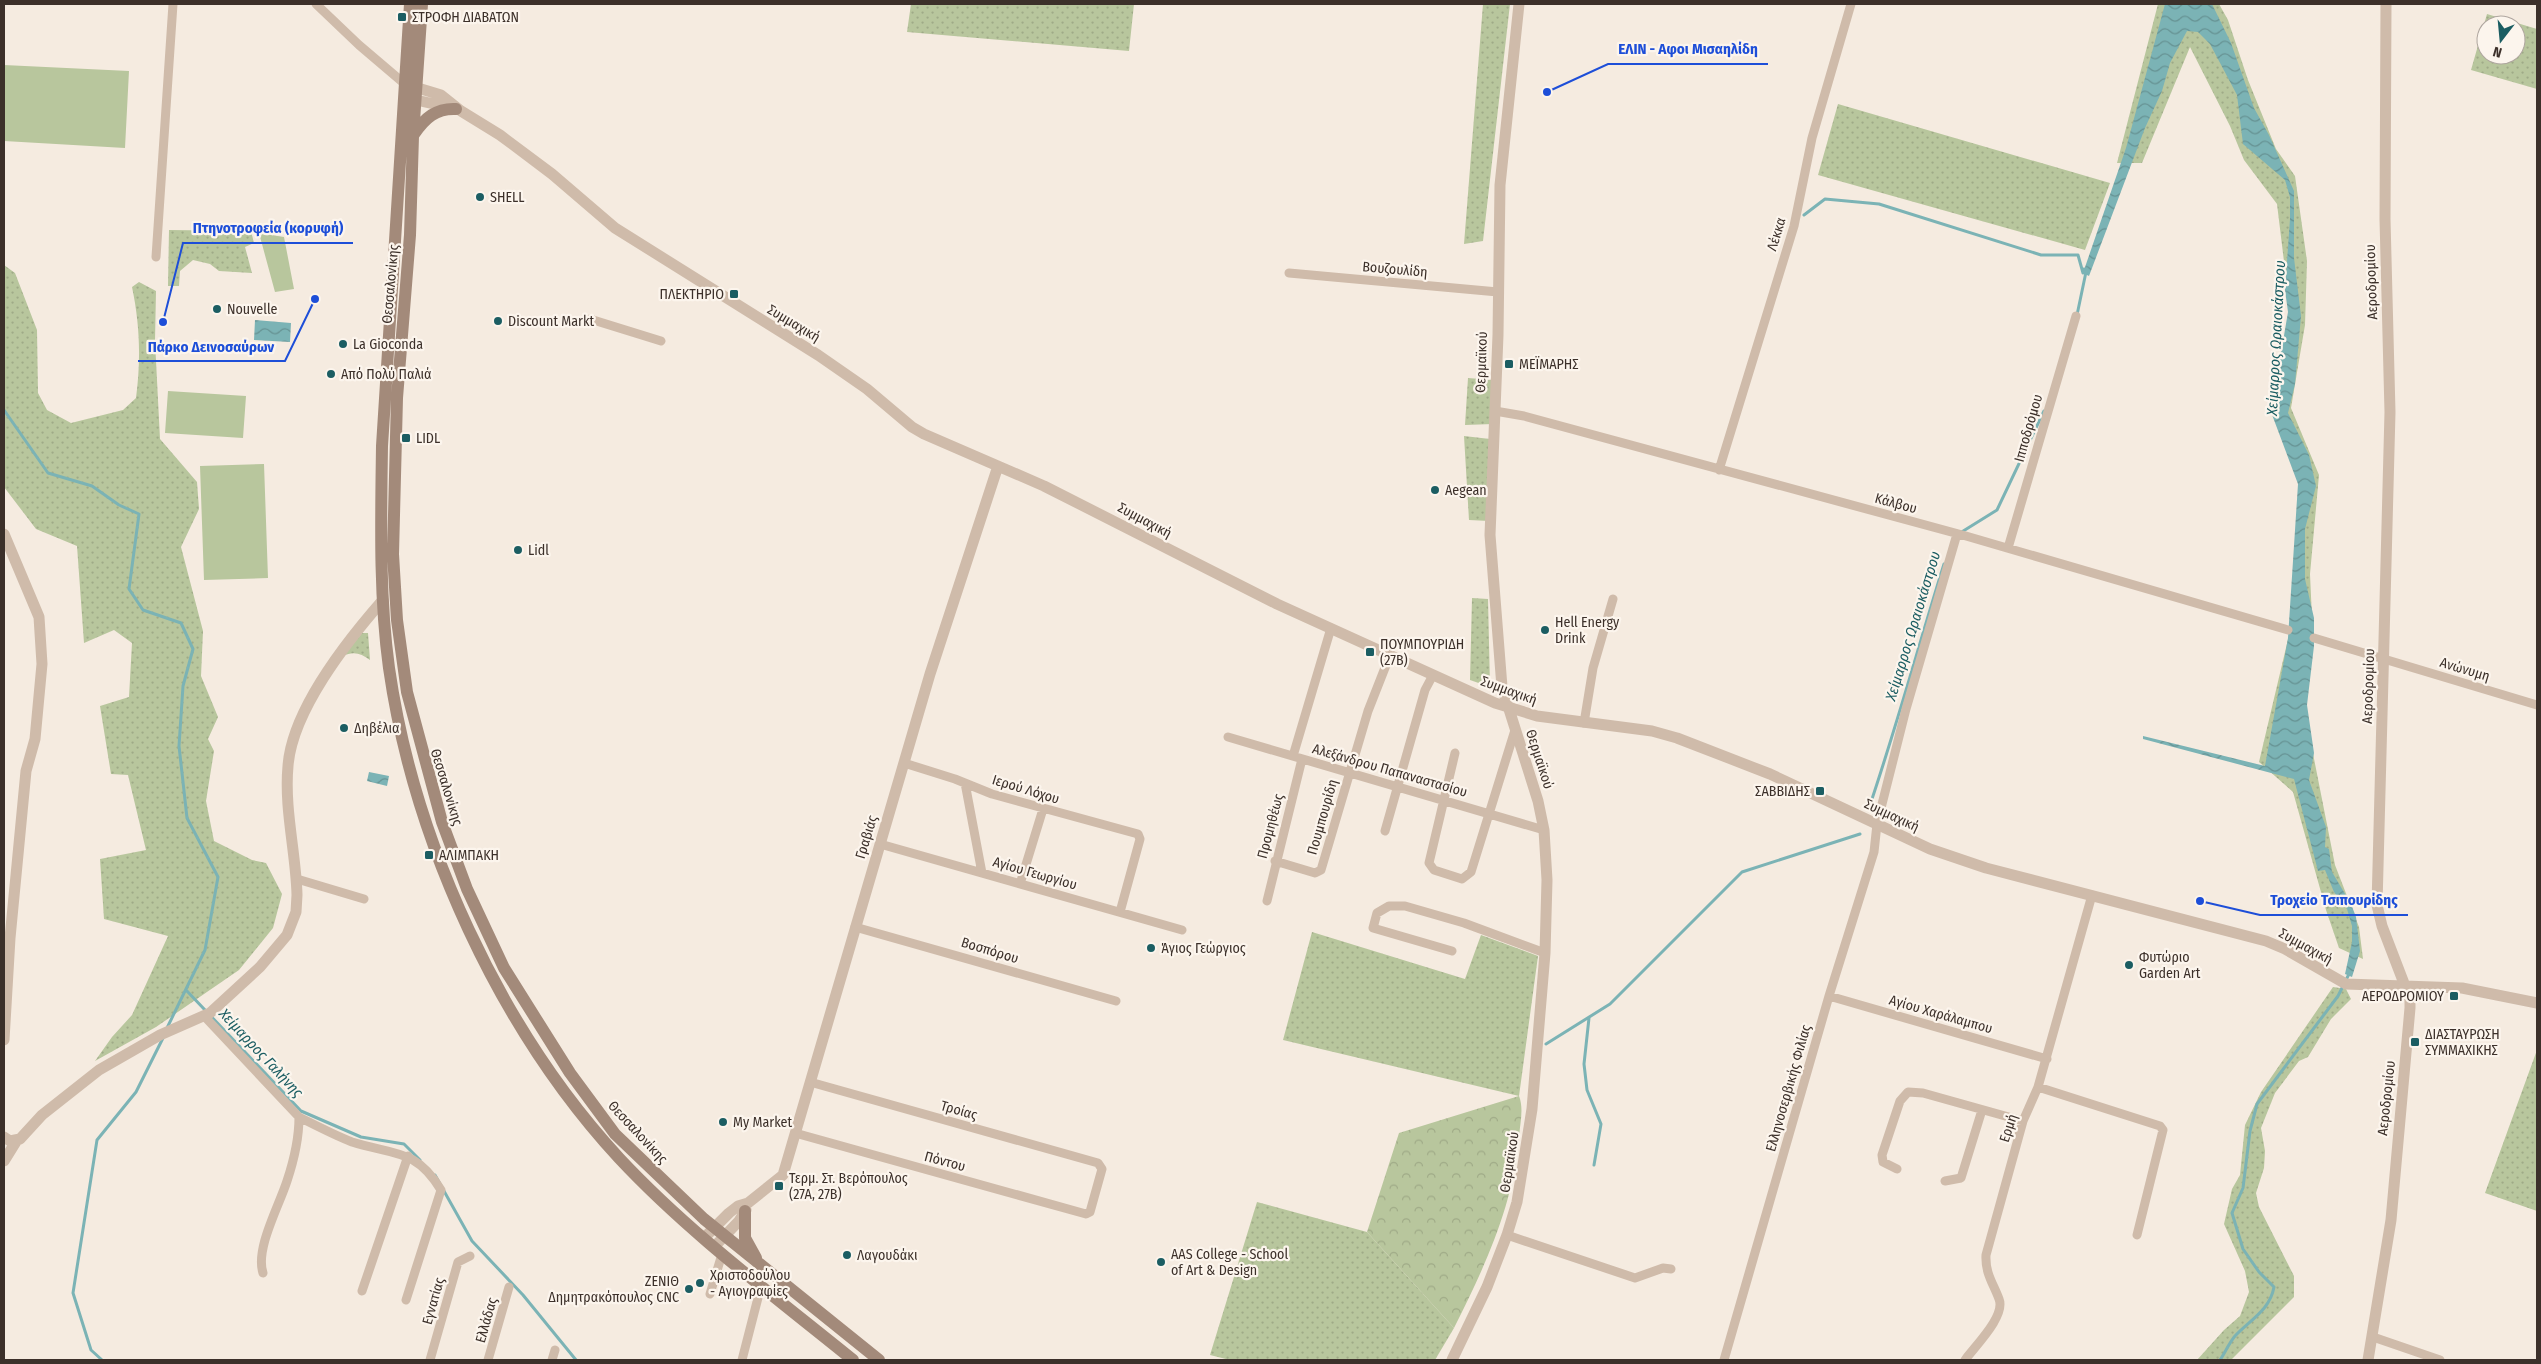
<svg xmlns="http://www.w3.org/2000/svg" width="2541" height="1364" font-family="'Fira Sans Condensed',sans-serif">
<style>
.grass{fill:url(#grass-dots);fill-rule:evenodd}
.forest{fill:url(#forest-crowns)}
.pitch{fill:#b8c69d}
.water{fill:url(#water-waves)}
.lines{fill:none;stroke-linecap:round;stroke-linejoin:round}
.stream{stroke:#7bb3b5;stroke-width:3}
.minor{stroke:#cfbbaa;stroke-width:9}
.tertiary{stroke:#cfbbaa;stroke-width:11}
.secondary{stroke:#a38a7a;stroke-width:12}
.poi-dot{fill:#1b5d62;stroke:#fcf5ed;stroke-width:2}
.labels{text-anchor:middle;stroke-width:4.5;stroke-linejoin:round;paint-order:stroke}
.poi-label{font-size:14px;fill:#3c302a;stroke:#fcf5ed;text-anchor:start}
.street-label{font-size:14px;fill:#3c302a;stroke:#fcf5ed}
.water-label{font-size:15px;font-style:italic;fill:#1b5d62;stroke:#fcf5ed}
.leader{fill:none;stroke:#1d4ed8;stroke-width:2}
.callout-dot{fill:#1d4ed8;stroke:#fcf5ed;stroke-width:2}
.callout-label{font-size:15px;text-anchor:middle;font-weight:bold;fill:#1d4ed8;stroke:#fcf5ed;stroke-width:4.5;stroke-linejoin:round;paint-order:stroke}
</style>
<defs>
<pattern id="grass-dots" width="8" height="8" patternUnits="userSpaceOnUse" patternTransform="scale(1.25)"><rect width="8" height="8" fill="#b8c69d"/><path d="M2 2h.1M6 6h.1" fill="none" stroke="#9faa87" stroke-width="1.8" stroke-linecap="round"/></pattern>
<pattern id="forest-crowns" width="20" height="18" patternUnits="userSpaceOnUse" patternTransform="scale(1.25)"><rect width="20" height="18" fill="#b8c69d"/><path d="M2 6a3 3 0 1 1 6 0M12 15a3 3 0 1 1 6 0" fill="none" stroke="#9faa87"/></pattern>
<pattern id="water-waves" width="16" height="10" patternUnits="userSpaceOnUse" patternTransform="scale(1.25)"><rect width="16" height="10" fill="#7bb3b5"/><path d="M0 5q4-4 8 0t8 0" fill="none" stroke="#669293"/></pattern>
</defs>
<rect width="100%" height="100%" fill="#f5ebe0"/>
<path class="grass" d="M911 4H1134L1129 51 907 32Z
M1483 4H1510L1483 241 1464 244Z
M2158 4H2219L2228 20 2248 80 2276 149 2295 176 2307 261 2305 325 2291 408 2319 475 2310 574 2313 640 2303 703 2335 865 2359 927 2363 959 2339 948 2326 910 2293 792 2259 762 2289 635 2300 482 2274 403 2291 319 2277 204 2244 160 2230 126 2190 47 2142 163H2117Z
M2487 14 2537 29V89L2471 70ZM2486 25H2516V55H2486Z
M1838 104 2110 183 2085 250 1818 175Z
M169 230 251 231 254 243 245 247 252 273 219 271 210 264 193 260 180 271 179 286H168Z
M4 265 15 273 37 330 38 393 47 410 71 423 123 410 136 398C141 360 140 325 132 287L139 282 156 291 155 341 160 439 197 482 199 509 181 547 203 631 201 676 218 717 208 739 214 751 206 801 214 841 252 860 266 863 282 894 273 928 239 970 156 1027 95 1061 112 1037 132 1015 168 936 104 919 100 859 146 850 128 775 111 774 100 706 129 697 132 643 114 630 84 643 77 546 36 529 4 487Z
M1468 378 1492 380 1493 424 1465 425Z
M1464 436 1490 439 1489 521 1469 520Z
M1472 598 1488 599 1490 687 1470 680Z
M362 633H368L370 660C361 653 353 651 343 656Z
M1312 932 1465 979 1481 935 1538 956 1519 1096 1283 1040Z
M2333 987 2346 989 2351 999 2331 1019 2308 1057 2299 1061 2275 1093 2261 1128 2265 1151 2264 1168 2256 1193 2259 1207 2294 1276V1297L2231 1360H2197L2224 1330 2240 1316 2249 1292 2245 1271 2224 1224 2232 1189 2240 1175 2245 1125 2261 1092Z
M2537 1050V1211L2485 1193Z
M1257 1202 1367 1232 1454 1328 1435 1360H1230L1210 1355Z"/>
<path class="forest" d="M1519 1096C1524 1109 1520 1123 1519 1137 1513 1207 1485 1266 1454 1328L1367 1232 1399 1133Z"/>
<path class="pitch" d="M4 65 129 71 125 148 4 141Z
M259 233 284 237 294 289 275 292Z
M168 391 246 396 243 438 165 433Z
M264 464 268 578 204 580 200 466Z"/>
<path class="water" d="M2165 4H2212L2231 43 2254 108 2269 135 2294 191V258L2301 316 2295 384 2288 413 2309 455 2316 486 2305 529V579L2314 618V646L2307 705 2314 753 2309 780 2326 827 2325 847 2329 849 2332 872 2351 904 2356 917 2360 951 2352 977 2345 974 2352 942V926L2347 909 2334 892 2325 870 2318 871 2294 779 2143 739V736L2265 766 2288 638 2298 484 2271 412 2288 312 2285 290 2290 219V197L2285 180 2243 144 2237 95 2210 44 2198 32 2187 31 2170 63 2162 91 2145 128 2089 276 2083 273 2126 148Z
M255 320 291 323 290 342 254 340Z
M369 772 389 776 387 786 367 781Z"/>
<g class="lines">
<path class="stream" d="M1804 215 1825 199 1879 204 2041 255H2078L2083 273 2084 269
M2077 315 2086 272
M4 410 48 473 92 486 119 505 139 514 129 589 143 610 181 623 193 649 183 686 179 746 187 818 218 877 205 950 167 1028
M1960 533 1997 510 2044 411
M1870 805C1897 725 1919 644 1944 564
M186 990 301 1111 361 1137 404 1144 420 1160
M1589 1018 1584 1064 1587 1090 1601 1124 1594 1165
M1546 1044 1610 1004 1742 872 1860 834
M435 1175 472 1241 523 1295 576 1360
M102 1360 91 1350 73 1293 97 1140 136 1092 163 1038
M2220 1360C2225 1353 2229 1343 2235 1336 2250 1320 2270 1310 2274 1287L2259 1272 2243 1249 2232 1213 2243 1188 2250 1131 2257 1104 2338 996 2349 974"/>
<path class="minor" d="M316 4 359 45 406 85
M156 257 173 4
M1289 273 1498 292
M590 319 661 341
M1495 411 1524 416 1966 536 2288 630
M1719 470 1794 226 1812 138 1851 4
M2008 548 2076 316
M2314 638 2537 705
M1584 723 1593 668 1613 599
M1228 737 1544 830
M1455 753 1429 863 1434 870 1462 879 1471 872 1515 730
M1293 756 1331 628
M904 763 955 779 992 794 1138 834 1140 839 1120 912
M965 783 982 873
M1385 831 1425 690 1433 675
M880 844 1182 930
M1275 861 1315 873 1321 870 1368 711 1390 655
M297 879 364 899
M1020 884 1043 809
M1267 901 1302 759
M855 927 1116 1001
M1452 951 1373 928 1377 913 1389 906H1405L1464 923 1545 953
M1829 996 2047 1059
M205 1017 299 1117C299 1139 294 1160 287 1181 279 1206 255 1249 263 1273
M2038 1087 2160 1126 2163 1130 2137 1235
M299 1117C317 1126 334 1135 352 1142 393 1155 416 1148 441 1190L406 1300
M795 1133 1086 1214 1090 1212 1102 1169 1098 1163 810 1082
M1897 1169 1883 1162 1882 1155 1900 1101 1908 1092 1923 1093 2023 1121
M1945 1181 1961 1178 1982 1110
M1507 1235 1635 1278 1663 1268 1671 1269
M362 1291 408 1156
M710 1294 722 1254
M2373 1337 2440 1360
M430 1360 458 1262 470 1256
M488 1360 509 1287
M552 1360 555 1350
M742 1360 761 1286
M1724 1360 1829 996 1874 852 1877 824 1906 709 1957 534
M1965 1360C1975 1346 2006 1316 1999 1299 1993 1283 1985 1273 1986 1255L2023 1121 2038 1087 2092 895"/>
<path class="tertiary" d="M408 85 441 95 461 111 500 135 552 174 615 228 818 355 867 389 912 427 924 434 1044 486 1277 604 1495 703 1537 716 1652 731 1677 738 1770 774 1930 849 1986 868 2266 941 2285 949 2346 984 2462 988 2537 1003
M407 98 452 108
M4 534 39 617 42 664 35 739 26 771 10 938 4 1040
M4 1137 10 1141 20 1139 42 1115 99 1070 160 1035 210 1013 260 967 287 935 296 912 297 895C296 853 284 809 288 766 292 711 347 641 383 600
M4 1161 17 1140
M704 1238 729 1213 738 1206 748 1203 783 1175 930 674 998 466
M714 1247 739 1221 746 1210
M1452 1360 1487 1287 1507 1235 1517 1202 1532 1109 1545 953 1547 880 1544 830 1538 801 1502 687 1490 535 1498 335 1500 185 1519 4
M2368 1360 2391 1220 2410 1008V999L2382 926 2377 905 2390 412 2385 219 2386 4"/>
<path class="secondary" d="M410 4 382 446C381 520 379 595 389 668 414 842 500 1029 619 1158 689 1233 773 1295 853 1360
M422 4 413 136 410 235 397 398 393 554 397 620 407 692 442 822 467 889 504 968 570 1073 615 1134 704 1219 879 1360
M414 134C425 118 436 108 456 109
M745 1211V1238L756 1258"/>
</g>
<g class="poi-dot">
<rect x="397" y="12" width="10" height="10" rx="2.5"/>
<circle cx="480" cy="197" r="5"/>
<rect x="729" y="289" width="10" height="10" rx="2.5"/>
<circle cx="217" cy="309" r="5"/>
<circle cx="498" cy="321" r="5"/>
<circle cx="343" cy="344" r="5"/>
<rect x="1504" y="359" width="10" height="10" rx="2.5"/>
<circle cx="331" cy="374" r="5"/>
<rect x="401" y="433" width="10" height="10" rx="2.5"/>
<circle cx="1435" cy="490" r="5"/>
<circle cx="518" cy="550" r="5"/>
<circle cx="1545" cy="630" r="5"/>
<rect x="1365" y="647" width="10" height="10" rx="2.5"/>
<circle cx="344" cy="728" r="5"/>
<rect x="1815" y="786" width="10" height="10" rx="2.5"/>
<rect x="424" y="850" width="10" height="10" rx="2.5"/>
<circle cx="1151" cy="948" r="5"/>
<circle cx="2129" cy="965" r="5"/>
<rect x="2449" y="991" width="10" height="10" rx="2.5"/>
<rect x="2410" y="1037" width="10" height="10" rx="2.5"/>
<circle cx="723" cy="1122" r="5"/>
<rect x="774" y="1181" width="10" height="10" rx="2.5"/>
<circle cx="847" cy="1255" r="5"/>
<circle cx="1161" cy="1262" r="5"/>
<circle cx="700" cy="1283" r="5"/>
<circle cx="689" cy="1289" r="5"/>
</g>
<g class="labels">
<g class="poi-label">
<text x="412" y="22">ΣΤΡΟΦΗ ΔΙΑΒΑΤΩΝ</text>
<text x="490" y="202">SHELL</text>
<text x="724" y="299" text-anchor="end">ΠΛΕΚΤΗΡΙΟ</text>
<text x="227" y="314">Nouvelle</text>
<text x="508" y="326">Discount Markt</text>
<text x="353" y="349">La Gioconda</text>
<text x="1519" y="369">ΜΕΪΜΑΡΗΣ</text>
<text x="341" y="379">Από Πολύ Παλιά</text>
<text x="416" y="443">LIDL</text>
<text x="1445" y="495">Aegean</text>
<text x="528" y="555">Lidl</text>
<text x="1555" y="627">Hell Energy<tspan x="1555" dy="16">Drink</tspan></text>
<text x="1380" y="649">ΠΟΥΜΠΟΥΡΙΔΗ<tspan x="1380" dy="16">(27Β)</tspan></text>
<text x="354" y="733">Δηβέλια</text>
<text x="1810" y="796" text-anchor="end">ΣΑΒΒΙΔΗΣ</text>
<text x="439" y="860">ΑΛΙΜΠΑΚΗ</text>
<text x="1161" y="953">Άγιος Γεώργιος</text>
<text x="2139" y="962">Φυτώριο<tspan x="2139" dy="16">Garden Art</tspan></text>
<text x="2444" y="1001" text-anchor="end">ΑΕΡΟΔΡΟΜΙΟΥ</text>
<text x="2425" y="1039">ΔΙΑΣΤΑΥΡΩΣΗ<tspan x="2425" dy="16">ΣΥΜΜΑΧΙΚΗΣ</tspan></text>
<text x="733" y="1127">My Market</text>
<text x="789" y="1183">Τερμ. Στ. Βερόπουλος<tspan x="789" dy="16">(27Α, 27Β)</tspan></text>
<text x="1171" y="1259">AAS College - School<tspan x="1171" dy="16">of Art &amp; Design</tspan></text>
<text x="857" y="1260">Λαγουδάκι</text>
<text x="710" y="1280">Χριστοδούλου<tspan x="710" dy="16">- Αγιογραφίες</tspan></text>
<text x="679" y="1286" text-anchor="end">ΖΕΝΙΘ<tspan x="679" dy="16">Δημητρακόπουλος CNC</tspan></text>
</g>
<g class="street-label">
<text transform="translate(1776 234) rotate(-73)" y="5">Λέκκα</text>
<text transform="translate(1395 269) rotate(5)" y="5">Βουζουλίδη</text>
<text transform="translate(2371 282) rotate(-92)" y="5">Αεροδρομίου</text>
<text transform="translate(390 284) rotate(-85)" y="5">Θεσσαλονίκης</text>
<text transform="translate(794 323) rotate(31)" y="5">Συμμαχική</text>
<text transform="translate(1481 362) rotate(-88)" y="5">Θερμαϊκού</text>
<text transform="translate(2028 428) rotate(-74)" y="5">Ιπποδρόμου</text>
<text transform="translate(1896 503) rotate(15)" y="5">Κάλβου</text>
<text transform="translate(1145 520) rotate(28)" y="5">Συμμαχική</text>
<text transform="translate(2465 669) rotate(17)" y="5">Ανώνυμη</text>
<text transform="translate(2368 686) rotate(-88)" y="5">Αεροδρομίου</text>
<text transform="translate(1509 690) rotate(20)" y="5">Συμμαχική</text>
<text transform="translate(1540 759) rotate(72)" y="5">Θερμαϊκού</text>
<text transform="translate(1390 770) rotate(16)" y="5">Αλεξάνδρου Παπαναστασίου</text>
<text transform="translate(447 787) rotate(73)" y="5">Θεσσαλονίκης</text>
<text transform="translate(1026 789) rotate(17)" y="5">Ιερού Λόχου</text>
<text transform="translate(1892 815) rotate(25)" y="5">Συμμαχική</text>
<text transform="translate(1322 817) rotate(-74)" y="5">Πουμπουρίδη</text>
<text transform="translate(1270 826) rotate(-75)" y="5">Προμηθέως</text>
<text transform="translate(866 837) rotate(-73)" y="5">Γραβιάς</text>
<text transform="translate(1035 873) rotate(16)" y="5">Αγίου Γεωργίου</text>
<text transform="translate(2306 946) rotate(29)" y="5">Συμμαχική</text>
<text transform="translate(990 950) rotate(17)" y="5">Βοσπόρου</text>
<text transform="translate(1941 1014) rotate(16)" y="5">Αγίου Χαράλαμπου</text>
<text transform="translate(1788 1088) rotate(-74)" y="5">Ελληνοσερβικής Φιλίας</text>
<text transform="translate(2386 1098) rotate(-84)" y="5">Αεροδρομίου</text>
<text transform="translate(959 1110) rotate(16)" y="5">Τροίας</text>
<text transform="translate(2008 1128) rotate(-72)" y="5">Ερμή</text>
<text transform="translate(638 1132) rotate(47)" y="5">Θεσσαλονίκης</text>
<text transform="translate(945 1161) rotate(15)" y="5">Πόντου</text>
<text transform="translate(1509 1162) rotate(-81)" y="5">Θερμαϊκού</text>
<text transform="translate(433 1301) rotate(-74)" y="5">Εγνατίας</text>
<text transform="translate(486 1320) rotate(-74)" y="5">Ελλάδας</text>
</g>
<g class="water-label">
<text transform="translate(2276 338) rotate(-87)" y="5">Χείμαρρος Ωραιοκάστρου</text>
<text transform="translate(1913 626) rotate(-73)" y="5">Χείμαρρος Ωραιοκάστρου</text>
<text transform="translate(261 1053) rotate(47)" y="5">Χείμαρρος Γαλήνης</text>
</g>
</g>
<path class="leader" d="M1547 92L1608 64H1768M163 322L183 243H353M315 299L285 361H138M2200 901L2260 915H2408"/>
<g class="callout-dot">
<circle cx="1547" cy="92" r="5"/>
<circle cx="163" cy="322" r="5"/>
<circle cx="315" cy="299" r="5"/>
<circle cx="2200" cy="901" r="5"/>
</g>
<g class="callout-label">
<text x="1688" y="54">ΕΛΙΝ - Αφοι Μισαηλίδη</text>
<text x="268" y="233">Πτηνοτροφεία (κορυφή)</text>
<text x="211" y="352">Πάρκο Δεινοσαύρων</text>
<text x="2334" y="905">Τροχείο Τσιπουρίδης</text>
</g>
<rect width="2541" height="1364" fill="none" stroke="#3c302a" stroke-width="10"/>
<g transform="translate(2501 40) rotate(196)"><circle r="24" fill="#fcf5ed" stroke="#afa69f"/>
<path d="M0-4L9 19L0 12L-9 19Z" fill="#1b5d62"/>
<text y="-8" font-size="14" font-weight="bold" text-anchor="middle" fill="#3c302a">N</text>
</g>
</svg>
